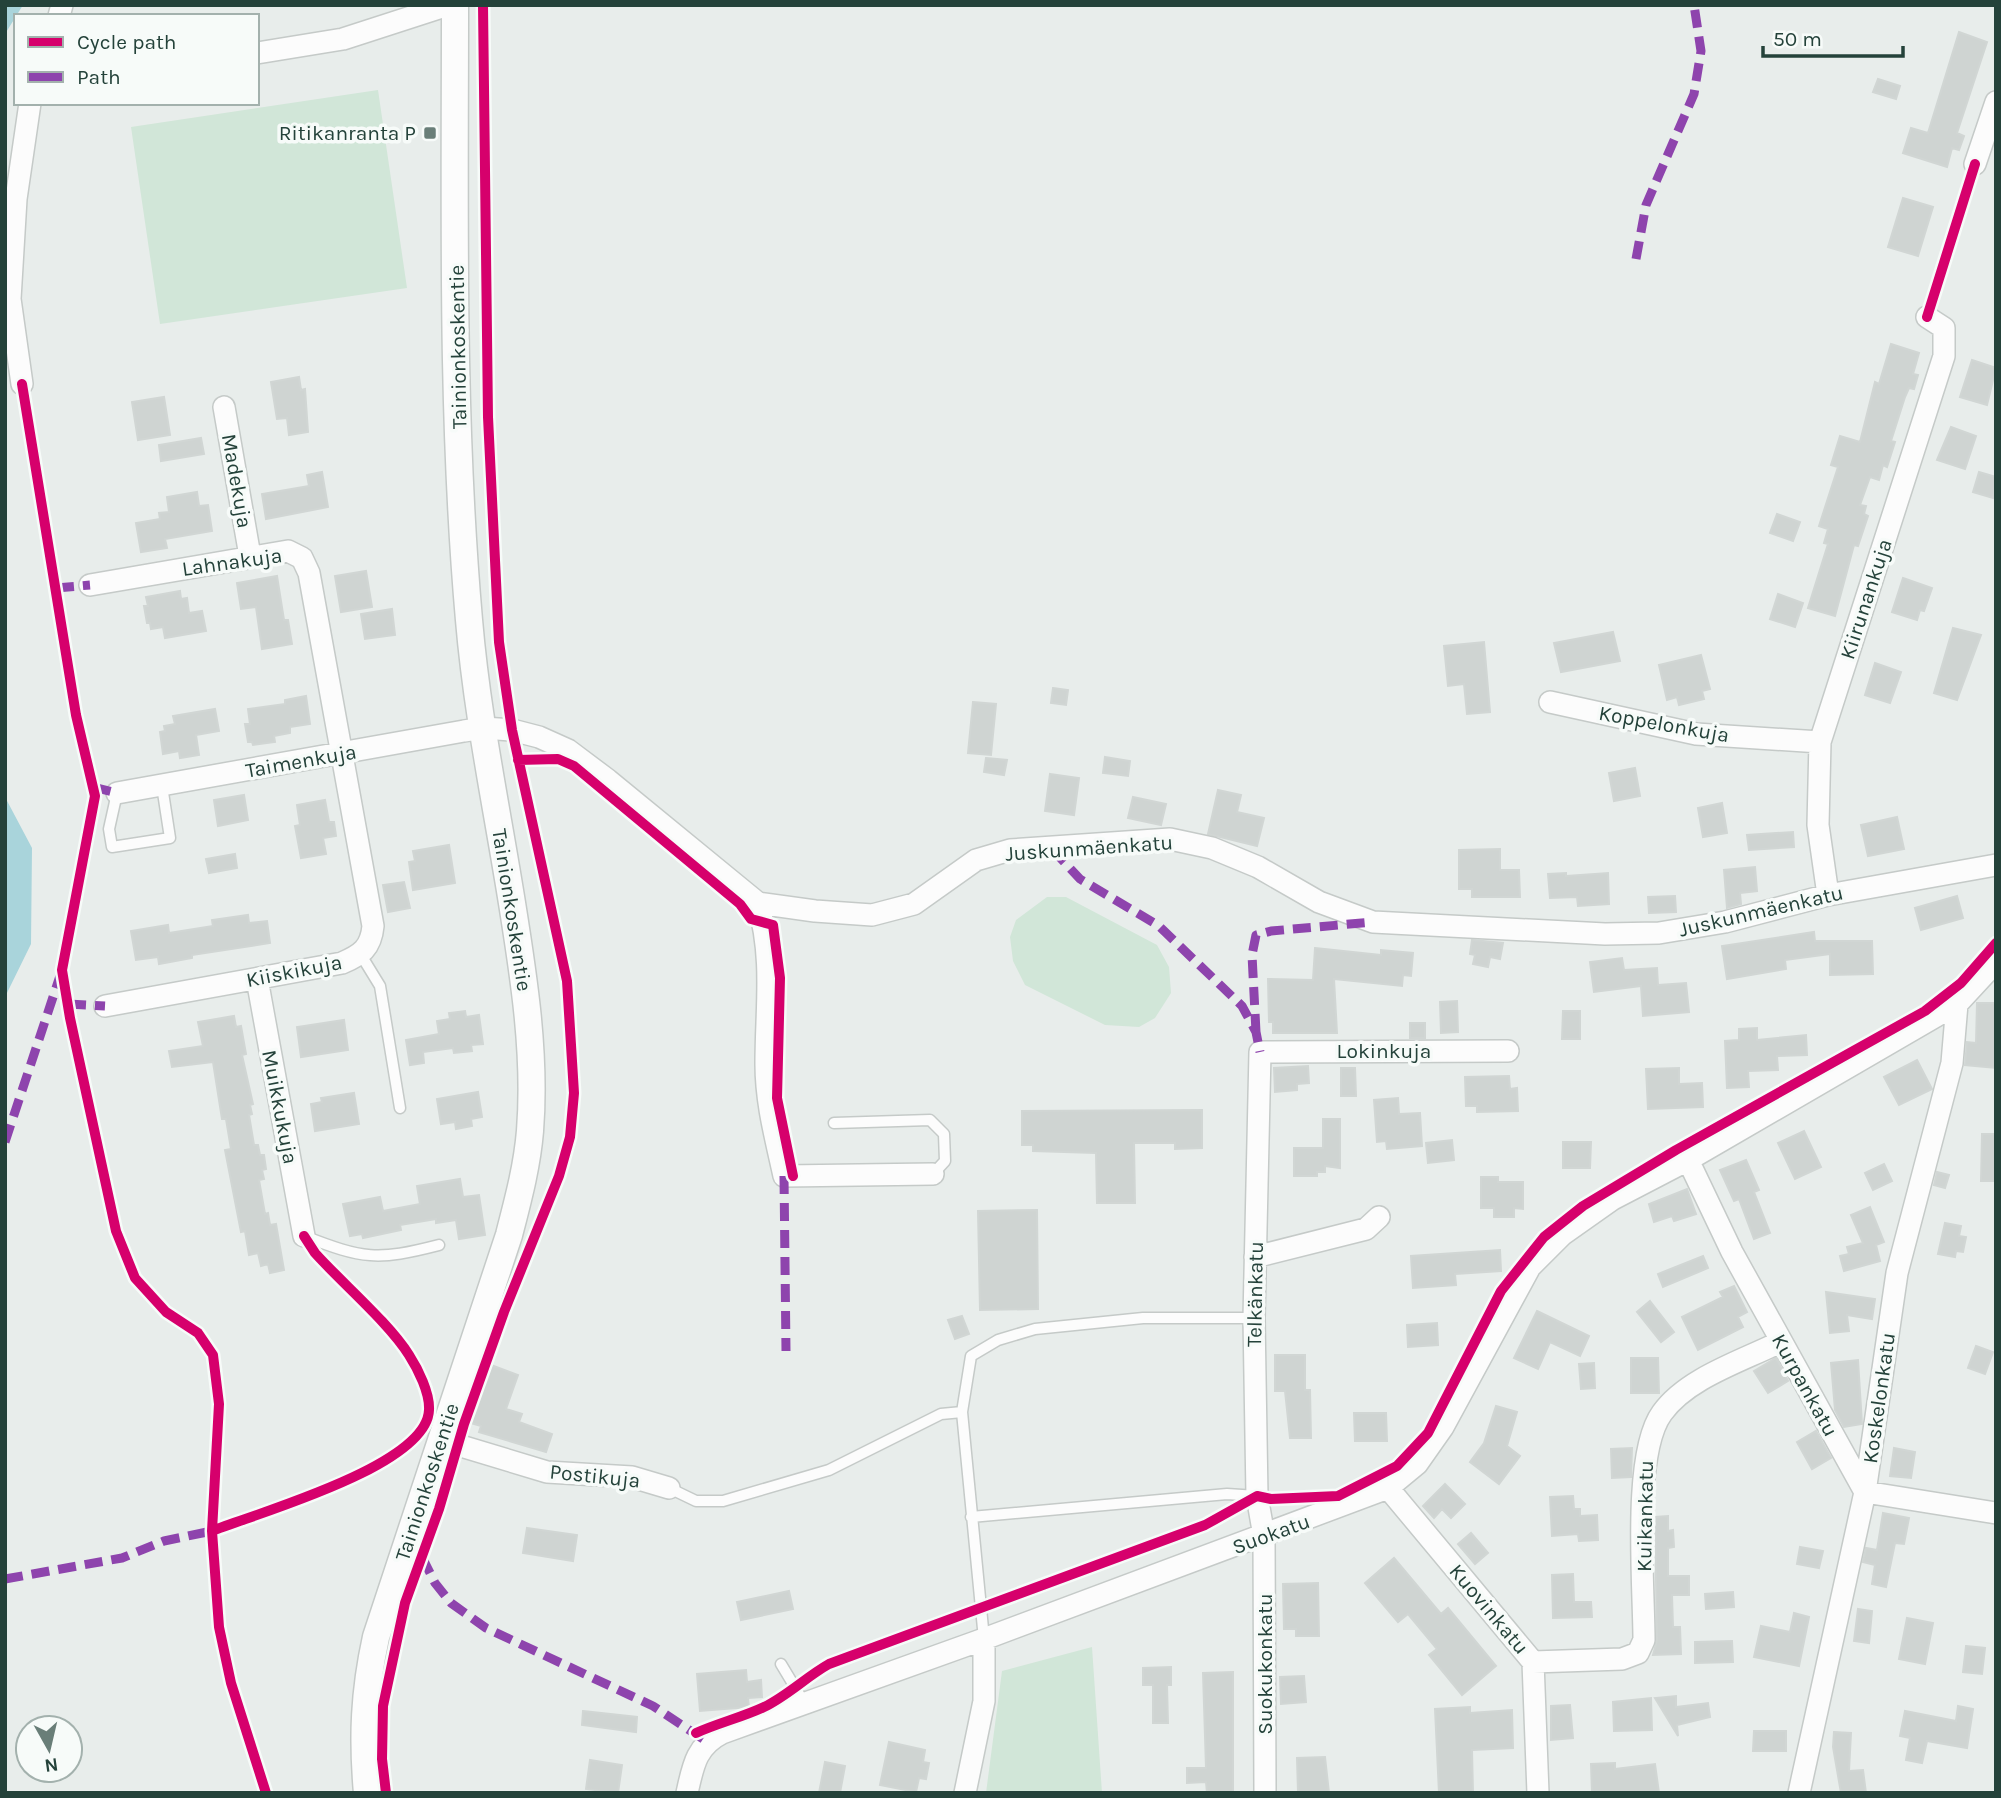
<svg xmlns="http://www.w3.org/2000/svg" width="2001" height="1798" font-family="Karla,sans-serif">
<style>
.green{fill:#d1e6d8}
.water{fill:#a9d4db}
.building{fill:#cfd4d2;stroke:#d1d6d4;stroke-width:2}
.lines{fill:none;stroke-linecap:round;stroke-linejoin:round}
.service-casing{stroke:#c5cac8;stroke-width:13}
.minor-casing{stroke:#c5cac8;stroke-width:24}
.tertiary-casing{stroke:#c5cac8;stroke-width:29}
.service{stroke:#fcfcfc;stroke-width:10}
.minor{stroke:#fcfcfc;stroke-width:21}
.tertiary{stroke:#fcfcfc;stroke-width:26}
.quiet{stroke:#8e44ad;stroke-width:9;stroke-dasharray:18 9;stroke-linecap:butt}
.cycleway-casing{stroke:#f7fbf9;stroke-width:15}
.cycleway{stroke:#d6006c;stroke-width:10}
.poi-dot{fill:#697e78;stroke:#f7fbf9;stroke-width:2.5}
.labels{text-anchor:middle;stroke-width:7;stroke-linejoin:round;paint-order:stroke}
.poi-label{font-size:21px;fill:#24423a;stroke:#f7fbf9;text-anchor:end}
.street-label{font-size:21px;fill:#24423a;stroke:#f7fbf9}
</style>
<rect width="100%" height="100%" fill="#e8edeb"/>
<path class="green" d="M378 90 407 288 160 324 131 127Z
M1047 897H1066L1157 945 1169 967 1171 993 1155 1018 1139 1027 1105 1025 1025 985 1013 961 1010 937 1016 920Z
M1092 1647 1102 1793H986L1002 1671Z"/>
<path class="water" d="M5 5H23L5 34Z
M5 797 32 848 31 944 5 997Z"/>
<path class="building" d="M1959 32 1987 42 1957 133 1964 136 1959 150 1952 148 1947 167 1903 153 1911 128 1928 133Z
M1878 79 1900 86 1896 99 1873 92Z
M1903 198 1933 207 1918 256 1888 247Z
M1891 344 1919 353 1913 374 1918 375 1914 389 1909 388 1905 397 1891 441 1895 442 1887 467 1883 465 1879 480 1870 477 1860 505 1866 506 1864 514 1868 516 1858 546 1854 545 1835 616 1808 608 1828 544 1824 543 1828 529 1819 526 1838 467 1831 465 1840 436 1860 442 1875 382 1879 384Z
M1972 360 1996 368 1987 405 1960 397Z
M299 377 301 390 305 389 308 432 289 435 287 418 277 419 271 382Z
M164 397 170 435 138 440 132 402Z
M1951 427 1976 436 1965 469 1937 460Z
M201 438 204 454 161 461 159 445Z
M322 472 328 507 266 519 262 494 309 486 307 475Z
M1979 472 1996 477 1993 498 1973 492Z
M197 492 199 506 208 505 212 531 165 539 167 548 141 552 136 523 160 519 159 513 169 512 167 497Z
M1777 514 1800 522 1793 541 1770 533Z
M366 571 372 607 341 612 335 576Z
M277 576 284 620H288L292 644 262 649 256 607 241 609 237 583Z
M1903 578 1932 588 1924 611 1920 610 1917 620 1892 612Z
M180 591 181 599 187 598 189 613 202 611 206 631 165 638 163 627 151 629 150 623H147L144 606H148L146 597Z
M1778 594 1803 603 1795 627 1770 619Z
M392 609 395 635 365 639 361 614Z
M1953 628 1981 635 1957 700 1934 693Z
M1613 632 1620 661 1561 672 1554 643Z
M1484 642 1490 712 1467 714 1464 684 1448 686 1444 646Z
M1701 655 1710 689 1702 691 1704 699 1679 705 1677 697 1667 700 1659 665Z
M1875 663 1901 672 1890 703 1865 695Z
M1053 688 1068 690 1066 705 1051 703Z
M306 696 310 724 290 727V733L274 736 275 742 253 745 252 742H248L245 724H250L248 709 285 704V700Z
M973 702 996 704 991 755 968 753Z
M215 709 219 731 196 735 199 755 180 758 179 751 163 754 160 732 165 731 164 726 175 724 173 716Z
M1105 757 1130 761 1128 776 1103 773Z
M986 758 1007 760 1004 775 984 772Z
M1635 768 1640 796 1614 801 1609 773Z
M1050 774 1079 778 1074 815 1045 811Z
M1218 790 1241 795 1237 812 1264 818 1257 846 1208 834Z
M244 795 248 820 218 826 214 800Z
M1133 797 1166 804 1161 825 1128 818Z
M325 800 329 822H334L336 836 323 838 326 854 301 858 295 826 300 825 297 805Z
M1722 803 1727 833 1703 837 1698 808Z
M1897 817 1904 849 1868 856 1861 825Z
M1793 832 1794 847 1749 850 1747 835Z
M449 845 455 883 413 890 409 862 415 861 413 851Z
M1500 849V870H1519L1520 897H1472V889H1459V850Z
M235 854 237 868 209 873 206 859Z
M1755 867 1757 891 1740 893 1741 904 1727 908 1724 870Z
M1566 873V876L1608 873 1609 904 1578 906 1577 897 1550 898 1548 874Z
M404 882 410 908 388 912 383 885Z
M1675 896 1676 912 1649 913 1648 897Z
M1957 896 1963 918 1921 930 1915 908Z
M248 915 249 923 267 921 270 943 192 955V958L159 964 158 957 136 960 131 931 168 925 169 933 213 926 212 920Z
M1814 932 1815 941H1872L1873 974 1830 975V954L1785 960 1786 969 1727 979 1722 946Z
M1472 940 1503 943 1500 959 1490 957 1488 967 1473 964 1475 955 1470 954Z
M1315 948 1381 955V950L1413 953 1411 976 1403 975 1402 986 1334 979 1337 1033H1273V1022H1269L1268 979 1313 980Z
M1622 958 1624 970 1657 968 1658 985 1686 983 1689 1012 1643 1016 1641 986 1594 992 1590 962Z
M1457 1001 1458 1032 1441 1033 1440 1002Z
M1977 1003H1996V1068L1965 1065 1967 1042 1976 1043Z
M465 1011 466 1017 479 1015 483 1044 471 1045 472 1051 454 1053 453 1048 423 1052 424 1063 410 1065 406 1040 439 1034 437 1021 450 1019 449 1013Z
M1563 1011H1580V1039H1562Z
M234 1016 236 1027 241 1026 246 1054 242 1055 253 1104 250 1105 252 1114 249 1115 254 1145H258L260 1155H264L266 1169 262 1170 264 1179 259 1180 265 1214 268 1213 270 1225 276 1224 284 1270 270 1273 268 1264 261 1266 258 1253 249 1255 245 1231 241 1232 225 1150 231 1149 226 1119H222L213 1062 172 1067 169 1051 203 1046 198 1022Z
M344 1020 348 1050 301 1057 297 1027Z
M1410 1023H1425V1038H1410Z
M1757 1028V1040L1806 1035 1807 1055 1777 1056 1778 1070 1748 1071 1749 1087 1727 1088 1725 1041 1739 1040V1029Z
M1917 1060 1932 1089 1899 1105 1884 1077Z
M1308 1066 1309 1083 1297 1084V1090L1275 1092 1274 1068Z
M1341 1068H1355L1356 1096H1341Z
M1679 1068V1084L1702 1083 1703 1107 1648 1109 1646 1069Z
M1509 1076 1510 1089 1517 1088 1518 1111 1477 1112V1106H1466L1465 1077Z
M478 1092 482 1117 471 1119 472 1126 456 1129 455 1122 441 1124 437 1099Z
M354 1093 359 1124 315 1131 311 1104 322 1102 321 1098Z
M1398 1098 1399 1114 1420 1113 1422 1146 1387 1149 1386 1141 1377 1142 1374 1100Z
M1202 1110V1148L1175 1149V1143H1134L1135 1203H1097L1096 1153 1033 1151V1145H1022V1111Z
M1323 1119H1340V1168L1325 1166V1172H1317V1176H1294V1148H1323Z
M1804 1131 1821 1167 1795 1179 1778 1143Z
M1982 1134H1996V1181H1981Z
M1452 1140 1454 1160 1428 1163 1426 1143Z
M1563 1142H1591L1590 1168H1563Z
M1746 1160 1759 1190 1754 1192 1770 1233 1754 1239 1739 1199 1734 1201 1720 1170Z
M1884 1164 1892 1181 1873 1190 1865 1173Z
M1937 1172 1949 1175 1945 1188 1934 1185Z
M1481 1177H1498V1182H1523V1209L1514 1208V1217H1494V1208H1481Z
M460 1179 463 1197 479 1195 485 1235 459 1239 456 1220 436 1223V1219L400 1225 401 1230 363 1238 362 1234 350 1236 343 1204 380 1197 383 1211 420 1204 417 1186Z
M1687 1189 1696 1214 1674 1221 1672 1216 1654 1222 1649 1204Z
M1870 1207 1884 1242 1876 1245 1880 1261 1844 1271 1840 1256 1849 1254 1847 1247 1863 1243 1851 1215Z
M1037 1210 1038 1309 980 1310 978 1211Z
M1945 1223 1961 1226 1959 1236 1966 1237 1963 1252 1956 1251 1955 1257 1938 1254Z
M1500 1250 1501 1271 1455 1274 1456 1285 1413 1288 1411 1256Z
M1703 1256 1708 1268 1663 1287 1658 1274Z
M1734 1286 1747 1312 1738 1317 1743 1327 1698 1350 1682 1317 1723 1297 1720 1292Z
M1826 1292 1875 1299 1872 1319 1847 1315 1849 1331 1830 1333Z
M1650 1301 1674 1332 1661 1342 1637 1312Z
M1537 1311 1589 1336 1580 1356 1550 1342 1538 1369 1514 1358Z
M962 1316 969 1334 955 1339 948 1320Z
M1437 1323 1438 1345 1408 1347 1407 1325Z
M1976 1346 1993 1352 1985 1374 1968 1368Z
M1275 1355H1305V1390H1310L1311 1438H1290L1285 1391H1275Z
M1631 1358H1658L1659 1393H1631Z
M1776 1358 1788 1381 1768 1393 1754 1371Z
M1858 1360 1862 1424 1844 1427 1835 1410 1831 1363Z
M1594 1363 1595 1388 1581 1389 1579 1364Z
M491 1365 518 1375 506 1409 522 1414 519 1422 552 1434 546 1452 479 1432 481 1426 471 1423Z
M1496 1406 1517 1412 1507 1446 1520 1456 1499 1484 1470 1462 1484 1443Z
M1354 1413H1386L1387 1441H1355Z
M1816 1431 1831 1458 1812 1469 1797 1442Z
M1632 1448 1631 1477 1612 1478 1611 1449Z
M1894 1448 1915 1452 1911 1478 1890 1476Z
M1445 1484 1465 1504 1451 1518 1442 1509 1434 1518 1423 1506Z
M1573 1496 1574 1509H1580V1516L1597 1515 1598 1540 1579 1541 1578 1534 1552 1536 1550 1497Z
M1883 1513 1909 1518 1904 1544 1895 1543 1886 1587 1872 1584 1875 1565 1863 1562 1866 1548 1877 1550Z
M1668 1516V1531L1673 1530 1674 1547 1668 1548V1576H1689V1595H1672L1673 1627H1680L1681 1654 1653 1655 1657 1640 1655 1517Z
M527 1528 577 1535 573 1561 523 1553Z
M1471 1533 1488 1553 1475 1564 1458 1544Z
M1800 1547 1823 1551 1819 1568 1797 1564Z
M1394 1558 1441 1614 1448 1608 1496 1666 1462 1695 1429 1655 1437 1649 1408 1614 1398 1622 1365 1583Z
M1573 1574 1574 1602H1591L1592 1617 1553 1618 1552 1575Z
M1318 1583 1319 1636H1296V1629H1284L1283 1584Z
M789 1591 793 1609 741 1620 737 1602Z
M1733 1592 1734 1607 1706 1609 1705 1594Z
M1858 1609 1872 1611 1869 1643 1854 1641Z
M1794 1613 1809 1617 1799 1666 1754 1657 1761 1626 1790 1632Z
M1907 1618 1933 1623 1925 1664 1899 1659Z
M1732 1641 1733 1662 1695 1663V1642Z
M1966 1646 1985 1648 1982 1674 1963 1672Z
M1171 1667V1685H1167L1168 1723H1153V1685H1143V1668Z
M746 1670 747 1682 761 1680 762 1697 748 1698 749 1707 700 1711 697 1674Z
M1233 1672V1793H1207L1206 1782 1187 1783V1768H1206L1203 1673Z
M1304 1676 1306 1702 1281 1704 1280 1677Z
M1676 1696V1707L1708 1703 1710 1717 1677 1725 1678 1736 1655 1698Z
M1651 1698 1652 1730 1614 1731 1613 1702Z
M1570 1705 1573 1738 1551 1740V1706Z
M1958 1706 1973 1709 1967 1748 1927 1741 1922 1763 1906 1760 1910 1738 1900 1736 1905 1711 1956 1721Z
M1470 1707V1713L1512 1710 1513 1748 1472 1750 1473 1793H1439L1435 1709Z
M583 1711 637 1717 636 1732 582 1725Z
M1754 1731H1786V1751H1753Z
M1834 1732 1851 1733 1849 1771 1863 1770 1866 1793H1841L1833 1747Z
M889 1742 925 1750 923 1762 929 1763 926 1779 919 1778 916 1792 880 1785Z
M1325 1757 1329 1793 1298 1792 1297 1758Z
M590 1760 622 1765 618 1793 586 1789Z
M825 1762 845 1766 840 1793H819Z
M1615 1763V1769L1655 1764 1659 1793H1592L1591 1764Z"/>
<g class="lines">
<defs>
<path id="service" d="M117 793 109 829 112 847 170 838 162 786
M361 955 380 986 400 1108
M834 1123 930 1120 944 1134 945 1161 933 1174
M304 1236C363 1259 377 1261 439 1245
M669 1488 696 1501H723L829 1470 941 1414 962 1412
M971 1517 1227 1494 1257 1496
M984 1639 962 1412 971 1356 998 1340 1035 1329 1143 1318H1254
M781 1664 805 1704"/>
<path id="minor" d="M59 16 62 5
M257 53 343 39 448 5
M1975 164 1996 102
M22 384 10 299 16 199 30 103
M224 407 250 556
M90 585 288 551 302 558 309 573 373 926C371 948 361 955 342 963L105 1006
M1550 702 1696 734 1820 742
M117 793 464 731 484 728 512 730 539 737 568 750 608 780 758 903 815 911 872 915 914 904 976 860 1010 850 1170 839 1212 848 1258 867 1319 902 1373 922 1605 934 1659 933 1725 922 1828 895 1996 865
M1828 895 1818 825 1820 742 1944 356V328L1927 317
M758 903C774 960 766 1007 766 1064 766 1103 776 1139 784 1176L933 1174
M257 979 304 1236
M1688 1160 1732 1252 1865 1492 1996 1513
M1255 1257 1366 1229 1379 1217
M441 1440 547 1472 632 1477 669 1488
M1388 1488 1533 1662 1538 1793
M1533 1662 1622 1659 1638 1653 1644 1640C1644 1586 1632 1454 1662 1413 1687 1378 1742 1361 1780 1342
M687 1793C693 1766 696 1746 722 1733L984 1639 1388 1488 1417 1464 1443 1427 1530 1267 1562 1235 1613 1199 1688 1160 1957 1004 1996 962
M965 1793 984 1701V1639
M1265 1793 1264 1536 1257 1496 1254 1318 1260 1052 1508 1051
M1799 1793 1865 1492 1897 1273 1952 1063 1957 1004"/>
<path id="tertiary" d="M367 1793C362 1737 364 1692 376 1637L509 1235C518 1200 527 1167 530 1131 536 1055 524 978 512 903 497 809 477 715 469 620 451 416 455 210 455 5"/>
</defs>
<use href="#service" class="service-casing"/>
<use href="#minor" class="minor-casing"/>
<use href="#tertiary" class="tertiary-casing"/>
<use href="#service" class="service"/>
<use href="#minor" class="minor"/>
<use href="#tertiary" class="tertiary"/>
<path class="quiet" d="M1636 259 1646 205 1694 94 1701 51 1694 5
M56 588 90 585
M93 787 117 793
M1052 849 1080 879 1159 926 1242 1006 1256 1032 1260 1052
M68 1004 105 1006
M1256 1032 1252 955 1256 935 1271 931 1373 922
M5 1142 60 976
M784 1176 786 1351
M422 1557 435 1583 451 1603 486 1628 653 1706 706 1741
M5 1579 122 1558 164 1541 212 1531"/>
<defs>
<path id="cycleway" d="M1927 317 1975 164
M22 384 76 715 95 796 62 970 70 1018 116 1231 135 1278 166 1312 198 1333 213 1355 219 1404 212 1531 219 1627 231 1683 266 1793
M518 760 558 759 574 766 740 904 751 919 773 925 780 978 777 1098 793 1176
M212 1531C257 1513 427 1466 429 1410 430 1393 418 1369 409 1355 389 1323 342 1283 315 1253L304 1236
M696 1733C718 1723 743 1717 764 1707 787 1696 806 1677 829 1664L1205 1525 1257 1496 1271 1499 1338 1496 1397 1466 1428 1433 1501 1291 1544 1237 1583 1206 1676 1150 1925 1011 1961 983 1996 943
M386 1793 382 1759 383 1706 405 1603 439 1509 464 1424 504 1312 559 1176 570 1137 574 1093 567 981 512 730 499 642 488 417 483 5"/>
</defs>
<use href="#cycleway" class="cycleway-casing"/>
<use href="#cycleway" class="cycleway"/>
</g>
<rect class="poi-dot" x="423" y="126" width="14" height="14" rx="3.5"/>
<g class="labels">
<g class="poi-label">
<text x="416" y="140">Ritikanranta P</text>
</g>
<g class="street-label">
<text transform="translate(458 347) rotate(-91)" y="7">Tainionkoskentie</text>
<text transform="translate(237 481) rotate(80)" y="7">Madekuja</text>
<text transform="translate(232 562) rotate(-8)" y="7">Lahnakuja</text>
<text transform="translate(1866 599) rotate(-72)" y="7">Kiirunankuja</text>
<text transform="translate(1664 724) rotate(10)" y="7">Koppelonkuja</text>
<text transform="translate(301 761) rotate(-10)" y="7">Taimenkuja</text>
<text transform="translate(1089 848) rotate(-4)" y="7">Juskunmäenkatu</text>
<text transform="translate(512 910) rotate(81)" y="7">Tainionkoskentie</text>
<text transform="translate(1761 911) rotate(-13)" y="7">Juskunmäenkatu</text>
<text transform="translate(294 971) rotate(-11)" y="7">Kiiskikuja</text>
<text x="1384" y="1058">Lokinkuja</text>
<text transform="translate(280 1107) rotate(79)" y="7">Muikkukuja</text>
<text transform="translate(1255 1294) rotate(-89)" y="7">Telkänkatu</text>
<text transform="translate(1805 1385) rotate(61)" y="7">Kurpankatu</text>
<text transform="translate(1879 1398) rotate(-82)" y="7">Koskelonkatu</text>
<text transform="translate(595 1476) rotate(6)" y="7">Postikuja</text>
<text transform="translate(427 1482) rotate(-72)" y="7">Tainionkoskentie</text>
<text transform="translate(1645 1516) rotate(-89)" y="7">Kuikankatu</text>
<text transform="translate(1271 1534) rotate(-20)" y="7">Suokatu</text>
<text transform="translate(1489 1609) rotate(50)" y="7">Kuovinkatu</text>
<text transform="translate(1265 1664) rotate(-90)" y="7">Suokukonkatu</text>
</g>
</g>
<rect width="2001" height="1798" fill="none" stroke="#24423a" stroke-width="14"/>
<rect x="14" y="14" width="245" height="91" fill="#f7fbf9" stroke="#a3b1ad" stroke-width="2"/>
<rect x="28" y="37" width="35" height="10" fill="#d6006c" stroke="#a3b1ad" stroke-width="2"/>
<text x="77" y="49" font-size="21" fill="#24423a">Cycle path</text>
<rect x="28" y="72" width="35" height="10" fill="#8e44ad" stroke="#a3b1ad" stroke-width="2"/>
<text x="77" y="84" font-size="21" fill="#24423a">Path</text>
<g transform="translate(49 1749) rotate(172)"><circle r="33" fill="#f7fbf9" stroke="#a3b1ad" stroke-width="2"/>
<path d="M0-5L12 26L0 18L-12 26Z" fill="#697e78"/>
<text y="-10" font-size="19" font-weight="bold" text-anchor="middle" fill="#24423a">N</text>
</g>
<path d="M1763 46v10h140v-10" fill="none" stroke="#24423a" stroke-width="3.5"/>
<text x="1773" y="46" font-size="21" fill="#24423a" stroke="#f7fbf9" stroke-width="5" paint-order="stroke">50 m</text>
</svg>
